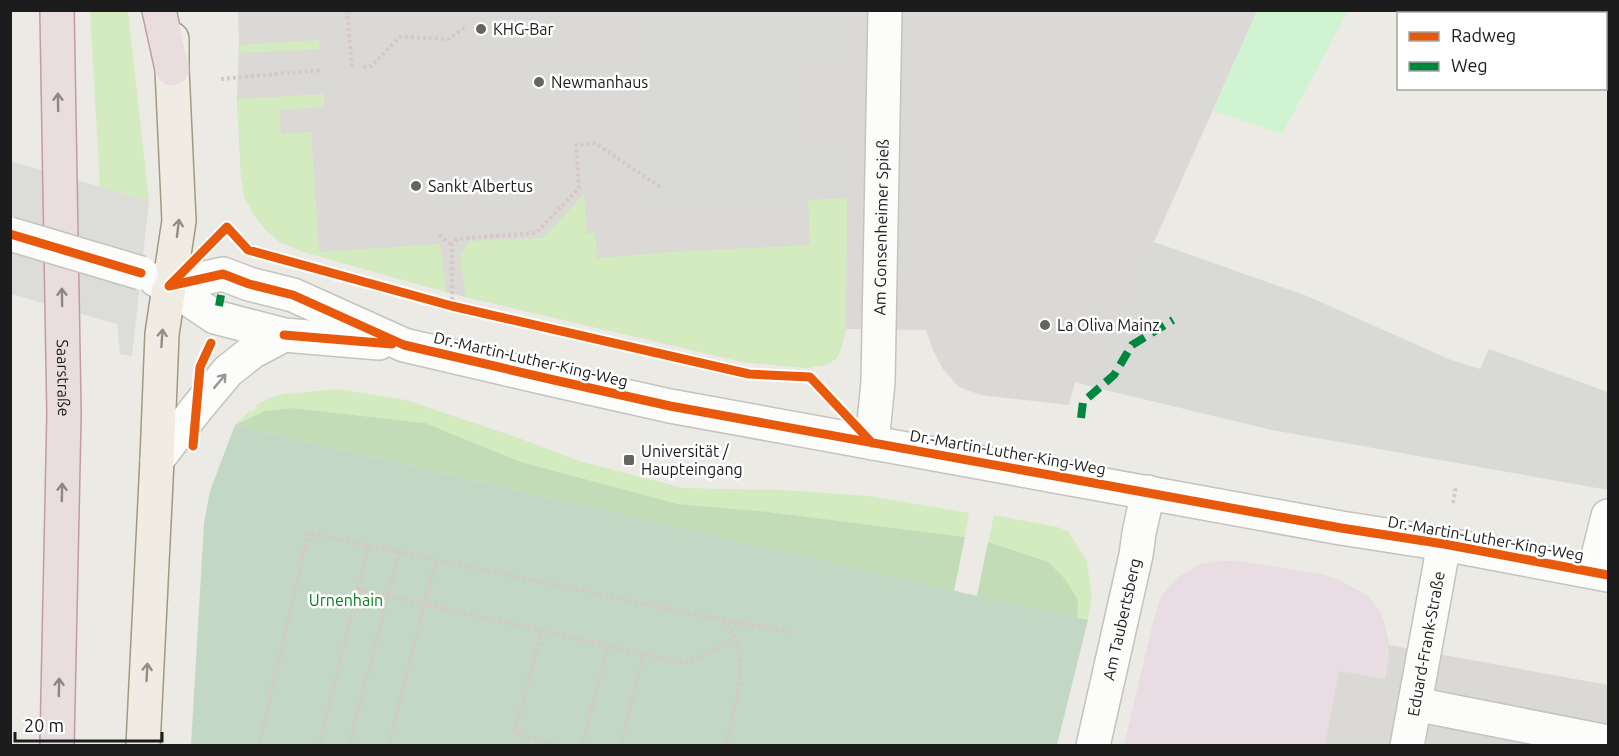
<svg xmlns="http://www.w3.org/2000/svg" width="1619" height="756" font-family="Ubuntu,sans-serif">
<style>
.residential{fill:#dad9d6}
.industrial{fill:#e9dde3}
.grass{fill:#d4ebc0}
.forest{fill:#c2dcb7}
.cemetery{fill:#c2d7c4}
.park{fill:#d0f4d2}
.parking{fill:#d9d9d6}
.pier{fill:#dcdcd9}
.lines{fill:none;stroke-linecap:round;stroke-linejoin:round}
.minor-casing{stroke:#c3c3c0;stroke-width:36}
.major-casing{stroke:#a19981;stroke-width:36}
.highway-casing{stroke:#c29ba3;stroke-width:36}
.path{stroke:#d7c8c3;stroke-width:4;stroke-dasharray:3 3;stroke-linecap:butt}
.minor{stroke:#fcfcfb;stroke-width:33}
.major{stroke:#f0ece3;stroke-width:33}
.highway{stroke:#e9dddd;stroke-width:33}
.minor-bridge-casing{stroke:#c3c3c0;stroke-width:36;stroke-linecap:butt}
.minor-bridge{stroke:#fcfcfb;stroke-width:33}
.quiet{stroke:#00873e;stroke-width:8;stroke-dasharray:15 8;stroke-linecap:butt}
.cycleway-casing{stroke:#fff;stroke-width:13}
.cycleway{stroke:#e8590c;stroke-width:9}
.oneway{stroke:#8d8686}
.oneway2{stroke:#918e89}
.oneway3{stroke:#979797}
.poi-dot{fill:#646462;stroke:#fff;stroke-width:2}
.labels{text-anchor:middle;stroke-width:5;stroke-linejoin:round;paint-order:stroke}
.poi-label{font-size:16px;fill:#1c1c1c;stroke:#fff;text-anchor:start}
.street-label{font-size:16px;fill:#1c1c1c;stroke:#fff}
.park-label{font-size:16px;fill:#057f19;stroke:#fff}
</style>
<rect width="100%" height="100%" fill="#ebeae4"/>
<path class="residential" d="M238 11H1257L1154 242 1132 300 1093 387 1075 382 1069 405 981 395 959 387 943 369 933 350 926 330 846 329 840 351 836 359 825 365 808 368 743 362 453 294 304 252 280 242 267 231 256 218 245 199 241 177 237 99 239 45Z
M1224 561 1243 562 1324 575 1339 580 1368 596 1379 610 1384 623 1389 645 1608 685V745L1124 746 1154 620 1162 595 1179 577 1201 564Z"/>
<path class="industrial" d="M1224 561 1243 562 1324 575 1339 580 1368 596 1379 610 1384 623 1388 645 1389 659 1385 679 1339 671 1325 745H1124L1154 620 1162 595 1179 577 1201 564Z"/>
<path class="grass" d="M90 11H128L149 201 100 187Z
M319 40 320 49 238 53 239 45Z
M324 94V107L279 110 281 134 311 132 319 252 440 244 446 292 304 252 280 242 267 231 256 218 245 199 241 177 237 99Z
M584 194 587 234 595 233 597 258 674 252 810 245 808 199 847 198 846 329 840 351 836 359 825 365 808 368 743 362 466 297 460 256 469 241 543 238Z
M338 389 406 400 516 437 579 461 683 488 781 490 869 496 969 513 965 537 769 512 678 504 521 462 424 423 292 408 265 411 235 425 250 410 252 412 257 408 255 406 269 398 284 394Z
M994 515 1057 527 1068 531 1087 561 1092 598 1088 620 977 596Z"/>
<path class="forest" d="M292 408 425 423 521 462 678 504 769 512 965 537 954 591 235 425 265 411Z
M988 542 1048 562 1065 579 1078 600 1077 618 977 596Z"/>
<path class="cemetery" d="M235 425 977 596 1088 620 1057 745H191L204 523 210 491Z"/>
<path class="park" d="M1257 11H1348L1282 134 1213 111Z"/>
<path class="parking" d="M641 11H843L844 59 802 60V152L846 153 847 198 646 208Z
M1154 242 1307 296 1451 360 1480 369 1489 349 1608 392V490L1272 430 1093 387 1132 300Z"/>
<path class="pier" d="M10 161 149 201 132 356 120 354 117 324 11 294Z"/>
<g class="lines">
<defs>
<g id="minor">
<path d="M156 280 169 286 215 317 284 335 379 343"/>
<path d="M169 286 223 274 249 284 293 295 404 345 554 380 670 406 1341 528 1444 544 1608 575"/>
<path id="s1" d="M872 443 878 382 885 10"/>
<path d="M157 460 197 408 228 371 252 352 284 335"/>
<path d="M1594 572 1608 516"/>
<path d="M1415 704 1608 742"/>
<path id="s2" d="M1093 746 1136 555 1139 533 1148 492"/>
<path id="s3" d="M1407 746 1444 544"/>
</g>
<path id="major" d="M143 746 157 460 162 334 179 221 172 69V39"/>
<g id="highway">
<path id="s4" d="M57 10 64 414 57 746"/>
<path d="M159 10 172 69"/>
</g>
</defs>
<use href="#minor" class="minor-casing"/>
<use href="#major" class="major-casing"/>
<use href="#highway" class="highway-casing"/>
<path class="path" d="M347 10 352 68
M363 67 371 66 400 37 448 39 467 26
M221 79 321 70
M439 235 452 245
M452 306V245L457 239 536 233 579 188 576 145 595 143 660 187
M1453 503 1456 486
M358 589 683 663 713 651 734 636
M724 620C727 625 731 631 734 636 749 669 733 713 725 746
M542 631 514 733 562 746
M259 746 308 533 723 620 792 632
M319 746 369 545
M349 746 399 552
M388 746 436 560
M582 746 608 647
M621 746 643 655"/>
<use href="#minor" class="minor"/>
<use href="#major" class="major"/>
<use href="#highway" class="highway"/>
<defs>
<path id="minor-bridge" d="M10 234 141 273"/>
</defs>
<use href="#minor-bridge" class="minor-bridge-casing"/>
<use href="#minor-bridge" class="minor-bridge"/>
<path class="quiet" d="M219 306 221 295
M1081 418 1083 402 1114 375 1132 345 1173 320"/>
<defs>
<path id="cycleway" d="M10 234 141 273
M169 286 223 274 249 284 293 295 404 345 554 380 670 406 1341 528 1444 544 1608 575
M169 286 227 227 248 250 452 306 749 374 810 377 872 443
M284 335 392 344
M193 446 200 367 211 343"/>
</defs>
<use href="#cycleway" class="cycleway-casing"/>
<use href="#cycleway" class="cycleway"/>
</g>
<defs><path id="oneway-shaft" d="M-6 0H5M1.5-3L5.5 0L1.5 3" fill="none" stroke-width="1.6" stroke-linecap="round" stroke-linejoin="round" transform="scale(1.5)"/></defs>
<g class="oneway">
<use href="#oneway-shaft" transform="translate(58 102) rotate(-91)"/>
<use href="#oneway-shaft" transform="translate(62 297) rotate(-91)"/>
<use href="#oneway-shaft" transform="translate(62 492) rotate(-89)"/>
<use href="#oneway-shaft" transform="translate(59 687) rotate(-89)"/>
</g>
<g class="oneway2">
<use href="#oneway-shaft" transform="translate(178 228) rotate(-83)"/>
<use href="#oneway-shaft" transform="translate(162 338) rotate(-86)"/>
<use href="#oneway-shaft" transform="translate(147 672) rotate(-87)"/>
</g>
<use class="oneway3" href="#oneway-shaft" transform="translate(220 381) rotate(-50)"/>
<g class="poi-dot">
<circle cx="481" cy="29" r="6"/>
<circle cx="539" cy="82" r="6"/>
<circle cx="416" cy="186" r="6"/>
<circle cx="1045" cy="325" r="6"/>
<rect x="623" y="454" width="12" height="12" rx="3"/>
</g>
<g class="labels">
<g class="poi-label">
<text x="493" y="35">KHG-Bar</text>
<text x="551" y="88">Newmanhaus</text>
<text x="428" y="192">Sankt Albertus</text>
<text x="1057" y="331">La Oliva Mainz</text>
<text x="641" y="457">Universität /<tspan x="641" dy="18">Haupteingang</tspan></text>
</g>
<g class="street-label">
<text dy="6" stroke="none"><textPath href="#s1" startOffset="216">Am Gonsenheimer Spieß</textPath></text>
<text transform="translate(531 359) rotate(13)" y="6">Dr.-Martin-Luther-King-Weg</text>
<text dy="6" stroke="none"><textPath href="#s4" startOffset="368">Saarstraße</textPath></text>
<text transform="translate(1008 452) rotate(10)" y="6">Dr.-Martin-Luther-King-Weg</text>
<text transform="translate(1486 538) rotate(10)" y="6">Dr.-Martin-Luther-King-Weg</text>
<text dy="6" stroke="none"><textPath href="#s2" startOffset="130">Am Taubertsberg</textPath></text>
<text dy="6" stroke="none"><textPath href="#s3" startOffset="104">Eduard-Frank-Straße</textPath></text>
</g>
<g class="park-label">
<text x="346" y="606">Urnenhain</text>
</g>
</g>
<rect width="1619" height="756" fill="none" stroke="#1c1c1c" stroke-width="24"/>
<rect x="1397" y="12" width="210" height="78" fill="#ffffff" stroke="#a4a4a4" stroke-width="1.5"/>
<rect x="1409" y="32" width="30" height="9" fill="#e8590c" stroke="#a4a4a4" stroke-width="1.5"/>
<text x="1451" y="42" font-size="18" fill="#1c1c1c">Radweg</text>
<rect x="1409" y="62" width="30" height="9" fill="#00873e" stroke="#a4a4a4" stroke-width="1.5"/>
<text x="1451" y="72" font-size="18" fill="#1c1c1c">Weg</text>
<path d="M15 732v9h147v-9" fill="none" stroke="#1c1c1c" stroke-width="3"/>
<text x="24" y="732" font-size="18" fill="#1c1c1c" stroke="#ffffff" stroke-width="4.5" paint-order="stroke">20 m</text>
</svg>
